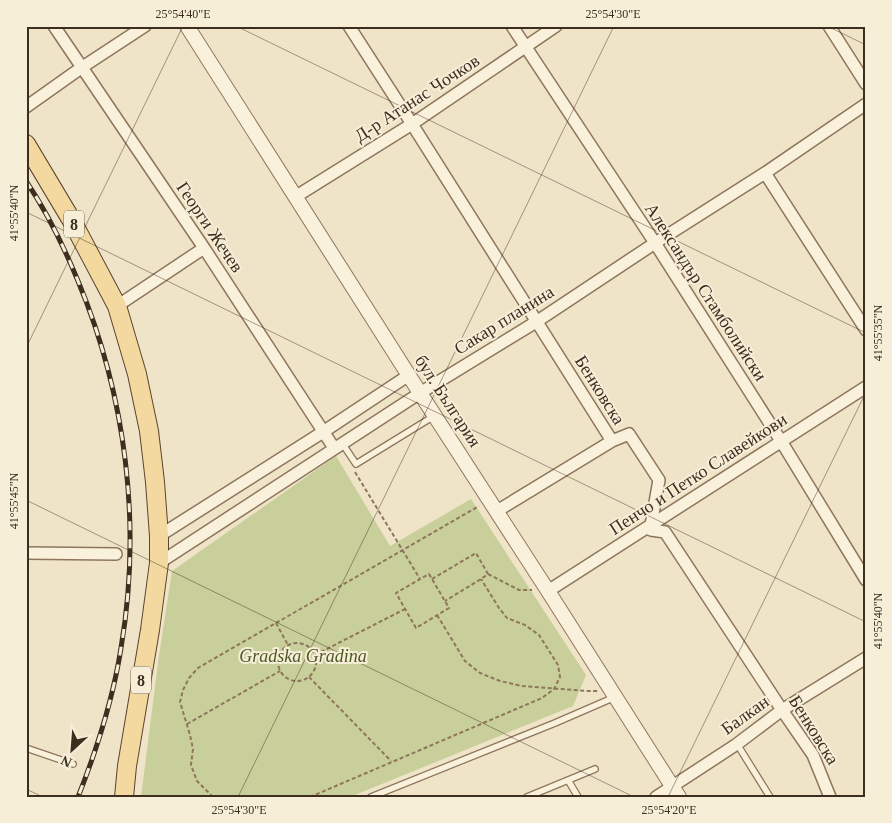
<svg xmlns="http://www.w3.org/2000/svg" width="892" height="823" font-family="Georgia,serif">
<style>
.green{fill:#c9cf9b}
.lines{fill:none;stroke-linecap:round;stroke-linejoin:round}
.service-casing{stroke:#8d765c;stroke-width:8}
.minor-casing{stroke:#8d765c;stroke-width:14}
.tertiary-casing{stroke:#8d765c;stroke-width:16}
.primary-casing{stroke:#5b4430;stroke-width:20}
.path{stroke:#8d765c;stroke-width:2;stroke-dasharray:4 2.5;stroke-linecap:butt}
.service{stroke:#faf1dc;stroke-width:5.5}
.minor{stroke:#faf1dc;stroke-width:11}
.tertiary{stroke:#faf1dc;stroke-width:14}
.primary{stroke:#f3d9a0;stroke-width:18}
.rail-casing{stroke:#3d2e20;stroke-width:5}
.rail{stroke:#f7eed8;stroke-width:3;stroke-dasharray:9;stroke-linecap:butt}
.ticks{fill:none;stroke:#3d2e20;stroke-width:1;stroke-opacity:0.45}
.labels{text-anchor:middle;stroke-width:4;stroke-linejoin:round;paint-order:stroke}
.shield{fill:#f7eed8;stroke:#756857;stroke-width:1}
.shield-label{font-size:16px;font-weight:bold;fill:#3d2e20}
.street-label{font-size:18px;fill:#3d2e20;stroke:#f7eed8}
.park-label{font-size:18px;font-style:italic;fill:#4d5a26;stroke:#f7eed8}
.neatline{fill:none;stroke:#3d2e20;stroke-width:2}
.ticks-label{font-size:12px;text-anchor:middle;fill:#3d2e20}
</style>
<rect width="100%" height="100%" fill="#f0e4c8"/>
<path class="green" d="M336 456 390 546 471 499 586 675 573 706 350 797H141L159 655 172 571Z"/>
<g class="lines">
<defs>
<path id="service" d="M342 443 356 464 434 416
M737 744 770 797
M26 748 73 764
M568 780 578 797
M371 797 555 723 615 697
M527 797 595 769"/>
<path id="minor" d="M54 26 204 248 334 448
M349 26 412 124 612 441 629 434 659 480 651 525V530L665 532 782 710 813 755 830 797
M512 26 655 243 781 441 866 580
M829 26 866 84
M26 107 81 68 145 26
M765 173 866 330
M295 197 412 124 556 26
M117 306 204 248
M497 511 612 441
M159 536 323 432 409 375
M26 553 116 554
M159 563 420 393 536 322 655 243 765 173 866 104
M548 591 866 387
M656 797 737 744 782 710 866 658"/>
<path id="tertiary" d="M187 26 420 393 548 591 679 797"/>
<path id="primary" d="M26 144 72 221 117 306 137 374 149 431 155 482 159 536V563L150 630 127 766 124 797"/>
</defs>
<use href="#service" class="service-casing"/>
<use href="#minor" class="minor-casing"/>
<use href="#tertiary" class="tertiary-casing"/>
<use href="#primary" class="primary-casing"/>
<path class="path" d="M355 472 420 579
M429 574 449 608 416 628 396 593Z
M488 574 519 590H532
M432 579 476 553 488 574 481 579 445 601
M437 615 465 661 480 673 500 681 522 686 588 691H598
M276 623 288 645
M278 662a19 19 0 1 1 38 0a19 19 0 1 1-38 0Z
M315 655 405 609
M309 677 391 761
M187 724 280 671
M213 797 197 781 191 765 193 749 190 735 180 702 183 690 189 678 198 668 479 506
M310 797 542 698 554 689 560 677 558 665 539 635 525 625 507 618 499 608 481 579"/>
<use href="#service" class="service"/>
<use href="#minor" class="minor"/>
<use href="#tertiary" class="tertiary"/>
<use href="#primary" class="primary"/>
<defs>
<path id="rail" d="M26 181C47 212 64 247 78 281 126 396 142 525 121 648 113 699 97 749 78 797"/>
</defs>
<use href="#rail" class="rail-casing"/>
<use href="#rail" class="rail"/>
</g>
<path class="ticks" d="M236 26 866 333M827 26 866 45M26 212 866 622M26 348 183 26M26 500 634 797M26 789 43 797M238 797 614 26M668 797 866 392"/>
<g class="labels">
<g class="shield">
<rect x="64" y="210.5" width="20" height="27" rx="4"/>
<rect x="131" y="666.5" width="20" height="27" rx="4"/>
</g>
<g class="shield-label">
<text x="74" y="230">8</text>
<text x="141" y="686">8</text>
</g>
<g class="street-label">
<text transform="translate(417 98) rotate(-33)" y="6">Д-р Атанас Чочков</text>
<text transform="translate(210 227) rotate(56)" y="6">Георги Жечев</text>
<text transform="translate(706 292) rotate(57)" y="6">Александър Стамболийски</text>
<text transform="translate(504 320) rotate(-32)" y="6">Сакар планина</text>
<text transform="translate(600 390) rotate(58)" y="6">Бенковска</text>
<text transform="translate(448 401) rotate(57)" y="6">бул. България</text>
<text transform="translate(698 474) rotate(-33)" y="6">Пенчо и Петко Славейкови</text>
<text transform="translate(745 715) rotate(-36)" y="6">Балкан</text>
<text transform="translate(814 730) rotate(58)" y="6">Бенковска</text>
</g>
<g class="park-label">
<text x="303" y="662">Gradska Gradina</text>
</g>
</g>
<rect width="892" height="823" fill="none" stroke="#f7eed8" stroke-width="55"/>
<g transform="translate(72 750) rotate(206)" stroke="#f7eed8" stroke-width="4" paint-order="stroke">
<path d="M0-4L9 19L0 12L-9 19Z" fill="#3d2e20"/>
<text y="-8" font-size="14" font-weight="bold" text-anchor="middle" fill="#3d2e20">N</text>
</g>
<rect x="28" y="28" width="836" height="768" class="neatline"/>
<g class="ticks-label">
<text x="183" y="18">25°54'40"E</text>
<text x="613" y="18">25°54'30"E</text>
<text transform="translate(14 213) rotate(-90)" y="4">41°55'40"N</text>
<text transform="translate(878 333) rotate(-90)" y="4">41°55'35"N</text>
<text transform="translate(14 501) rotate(-90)" y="4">41°55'45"N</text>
<text transform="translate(878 621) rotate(-90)" y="4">41°55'40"N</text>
<text x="239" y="814">25°54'30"E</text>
<text x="669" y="814">25°54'20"E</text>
</g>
</svg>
